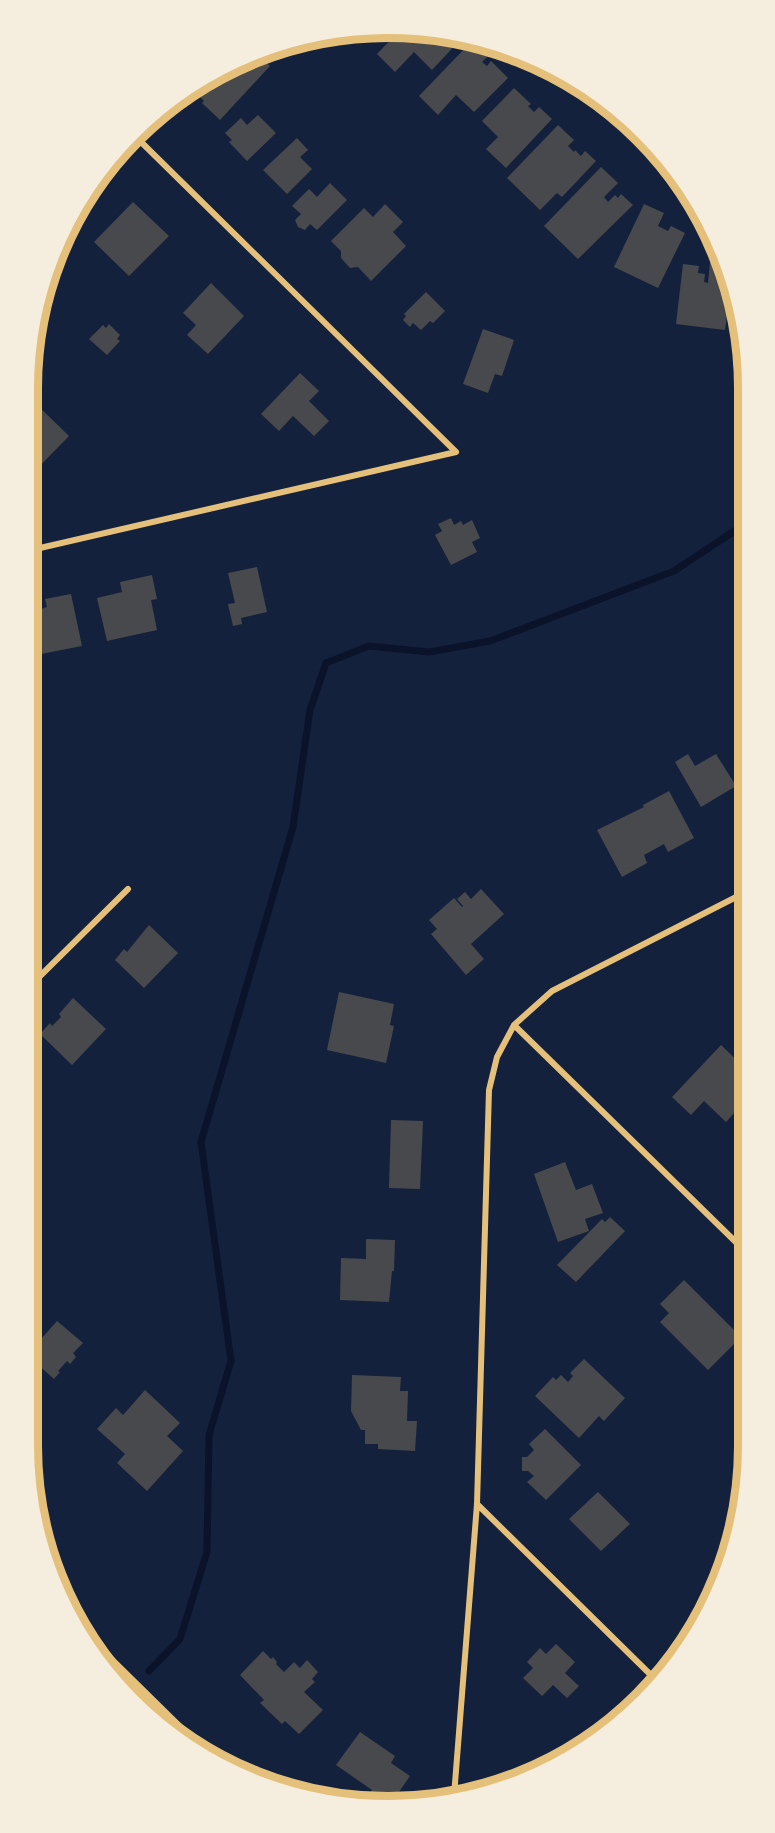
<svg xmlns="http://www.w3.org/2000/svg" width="775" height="1833" font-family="'Exo 2',sans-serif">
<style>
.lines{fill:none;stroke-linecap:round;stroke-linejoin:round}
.stream{stroke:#0b132b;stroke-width:7}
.building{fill:#48494c}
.minor{stroke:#e5c07b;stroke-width:6}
.rim{fill:none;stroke:#e5c07b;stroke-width:8}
</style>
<rect width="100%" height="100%" fill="#14213d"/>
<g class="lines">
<path class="stream" d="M149 1671 180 1639 207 1552 209 1435 231 1361 201 1142 293 827 310 710 326 663 369 646 429 652 490 641 674 571 745 524"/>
</g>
<path class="building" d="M365 28 388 31 379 41Z
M398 32 460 40 432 70 414 52 395 72 377 54Z
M471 42 488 56 482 62 487 66 491 61 508 78 474 112 456 95 438 115 419 96Z
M259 56 270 66 220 120 202 103 204 101 200 97 203 94 196 89 228 64Z
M514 88 531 104 528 106 534 112 539 107 552 119 506 168 486 149 498 137 482 121Z
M258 115 276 133 247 161 229 142 232 140 225 133 241 118 247 125Z
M558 125 574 140 568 146 574 152 575 150 581 156 585 151 596 161 562 197 557 193 540 210 507 178Z
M297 138 308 150 300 157 312 169 287 194 263 170Z
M601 167 618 183 604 197 608 202 615 195 618 198 621 194 633 205 578 259 544 226Z
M330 183 347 200 317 230 310 224 305 230 298 227 295 220 301 214 292 206 309 189 317 197Z
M133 202 169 236 129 276 94 242Z
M385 204 403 222 393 232 406 246 371 281 358 267 350 268 341 258V251L331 241 364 208 373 217Z
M644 204 664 213 658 226 668 231 671 226 685 233 658 288 614 267Z
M710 262 724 264 731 288 725 330 676 324 683 264 699 266 698 273 705 274 704 282 708 283Z
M211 283 244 316 208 354 187 335 196 325 183 313Z
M426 292 445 311 433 323 430 321 421 330 413 323 410 327 403 320 406 316 404 314Z
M109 324 120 335 117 339 120 341 107 355 89 339 103 325 106 328Z
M483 329 514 340 502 376 495 374 488 393 463 384Z
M300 373 319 391 309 401 329 421 314 436 293 416 279 431 261 414Z
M31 399 69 436 31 475 27 471V404Z
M451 518 454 525 461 521 463 525 472 520 480 538 472 542 477 552 451 565 435 535 442 531 438 524Z
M257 567 267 612 241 618 242 624 233 626 228 604 235 603 228 573Z
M152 575 157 599 151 600 157 630 107 641 97 598 122 592 120 582Z
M71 594 82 646 41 654 40 645 34 646 35 654 27 655V609L40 604 41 609 47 607 45 599Z
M688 754 695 766 716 754 736 786 701 807 675 762Z
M669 791 694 838 668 852 664 844 644 855 647 863 622 877 597 830 644 807 643 805Z
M481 889 504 914 471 944 484 959 466 975 431 934 437 929 429 920 454 898 462 907 463 906 457 899 465 892 471 899Z
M149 925 178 953 144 988 115 960 124 949 127 952Z
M339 992 394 1004 390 1025 394 1026 386 1063 327 1050Z
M73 998 106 1029 72 1065 40 1034 50 1023 52 1026 61 1017 59 1014Z
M721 1045 747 1070V1099L726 1122 704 1101 691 1115 672 1097Z
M391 1120 423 1121 420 1189 389 1188Z
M565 1162 576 1190 592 1184 603 1213 585 1219 589 1231 558 1242 534 1174Z
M610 1217 625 1231 576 1282 557 1265 602 1219 605 1222Z
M366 1239 395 1240 394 1271H392L389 1302 340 1300 341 1258 366 1259Z
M684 1280 741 1337 708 1370 660 1322 669 1313 660 1304Z
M57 1321 83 1343 73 1353 76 1357 70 1364 67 1361 58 1371 60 1372 54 1379 27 1355V1349L30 1345 33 1348Z
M584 1359 625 1398 604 1421 599 1416 579 1438 535 1396 553 1377 556 1380 561 1375 568 1382 573 1376 570 1373Z
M352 1375 401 1377 400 1391H408L407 1421H417L415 1451 378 1449V1444H365V1430H361L351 1411Z
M145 1390 180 1423 167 1436 183 1451 147 1491 117 1463 125 1454 97 1429 116 1408 123 1415Z
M545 1429 581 1465 546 1500 527 1482 534 1476 528 1471H522V1457H527L534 1450 529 1444Z
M598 1492 630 1524 601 1551 569 1519Z
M556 1644 575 1662 565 1673 579 1686 567 1698 553 1685 542 1696 523 1678 533 1668 527 1662 540 1648 546 1654Z
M263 1651 271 1659 273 1657 277 1662 276 1664 284 1672 294 1662 300 1668 307 1660 318 1672 312 1679 315 1682 304 1692 323 1710 299 1734 285 1721 282 1724 260 1703 264 1700 240 1675Z
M602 1719 608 1725 564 1759Z
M360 1732 395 1756 391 1763 410 1776 392 1802 365 1801 372 1790 336 1765Z"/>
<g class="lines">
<path class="minor" d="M584 89 633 137 663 157
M135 136 456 452
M27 551 456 452
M27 989 128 889
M514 1025 747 1253
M477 1504 659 1683
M91 1639 215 1761
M454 1796 477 1504 489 1090 497 1057 514 1025 552 991 746 892"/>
</g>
<path d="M0 0H775V1833H0ZM388 38H388A350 350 0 0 1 738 388V1446A350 350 0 0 1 388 1796H388A350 350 0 0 1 38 1446V388A350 350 0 0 1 388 38Z" fill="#f5edde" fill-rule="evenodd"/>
<path class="rim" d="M388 38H388A350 350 0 0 1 738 388V1446A350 350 0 0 1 388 1796H388A350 350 0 0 1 38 1446V388A350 350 0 0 1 388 38Z"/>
</svg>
